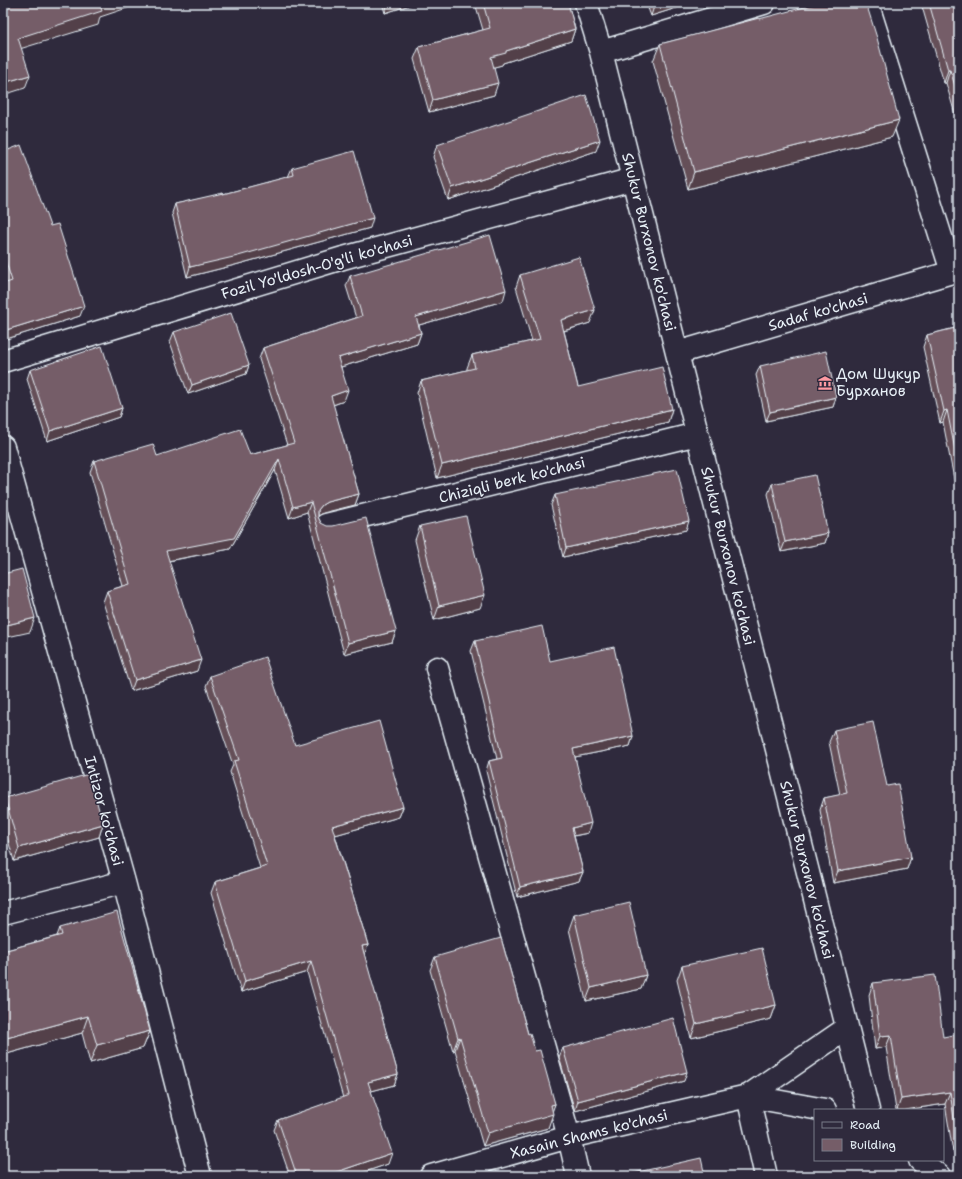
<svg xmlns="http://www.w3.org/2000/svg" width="962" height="1179" font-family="'Shantell Sans',sans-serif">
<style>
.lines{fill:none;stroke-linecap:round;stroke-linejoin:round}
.minor-casing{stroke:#e8f1f8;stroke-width:25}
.minor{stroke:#2f2a3d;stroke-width:22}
.wall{fill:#655059;stroke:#e8f1f8}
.shaded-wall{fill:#524149;stroke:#e8f1f8}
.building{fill:#755d68;stroke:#e8f1f8}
.labels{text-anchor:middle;stroke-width:3;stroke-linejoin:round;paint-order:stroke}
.street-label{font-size:15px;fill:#e8f1f8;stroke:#2f2a3d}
.poi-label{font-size:15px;fill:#e8f1f8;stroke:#2f2a3d;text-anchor:start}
</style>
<rect width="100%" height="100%" fill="#2f2a3d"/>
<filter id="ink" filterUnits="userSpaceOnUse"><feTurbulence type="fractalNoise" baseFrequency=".025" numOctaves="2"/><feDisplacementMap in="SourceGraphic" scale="8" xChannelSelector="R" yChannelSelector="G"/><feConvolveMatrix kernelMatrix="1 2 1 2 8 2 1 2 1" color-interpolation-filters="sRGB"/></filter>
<g filter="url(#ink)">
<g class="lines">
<defs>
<path id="minor" d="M586 3 601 52 868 1110
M870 12 952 272
M601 52 764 3
M677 353 959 270
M3 361 343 258 633 179
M3 447 124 882 200 1176
M326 525 697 434
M437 668 569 1137 578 1176
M3 913 124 882
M748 1096 766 1176
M748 1096 825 1110
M920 1160 939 1176
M431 1176 569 1137 748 1096 847 1028"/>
</defs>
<use href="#minor" class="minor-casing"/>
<use href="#minor" class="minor"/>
</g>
<path class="wall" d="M382 3H416L385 13Z
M475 3H568L575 29 571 41 503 63 502 65 494 67V95L429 112 414 59 419 47 483 30Z
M646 3H692L651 16Z
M921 3H959V128L946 83H944Z
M759 19 892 137 688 189 653 61 660 44Z
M437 145 596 151 448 200 433 157Z
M3 152 80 316 3 340V284L5 283 3 277Z
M292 168 370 228 235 265 187 277 172 213 175 204 223 194 288 177Z
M520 275 590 323 564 331 578 387 672 409 668 422 437 478 417 393 421 381 467 370V368L472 355 532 341 516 287Z
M350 276 503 301 419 325 421 333 417 344 341 367 344 401 333 405 359 494 355 505 323 513 318 516V517L321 523 396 631 392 642 344 654 307 512 289 518 275 470 230 549 169 561 197 671 131 691 103 602 107 591 123 586 90 472 94 461 157 456 250 455 287 445 259 359 263 348 356 318 346 286Z
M959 327V505L943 422 940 423 923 347 927 335Z
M174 332 249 365 246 374 188 394 170 342Z
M760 366 836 397 833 407 766 421 756 375Z
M30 370 122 408 119 417 47 441 27 379Z
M772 484 828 533 825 543 781 552 768 494Z
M555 495 686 530 563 557 551 505Z
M420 526 480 608 434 620 415 540Z
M475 641 550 661 633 736 630 746 575 757 588 833 574 836 583 872 579 881 517 897 486 771 489 761 497 759 471 651Z
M210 676 295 745 403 807 399 817 335 835 368 945 364 955 398 1074 394 1085 371 1091 388 1164 353 1176H290L274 1130 278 1120 343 1098 307 972 241 992 211 893 215 882 260 868 230 772 233 765 206 686Z
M834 730 887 786 911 857 907 869 833 883 820 810 824 798 840 795 829 742Z
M5 798 103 824 99 837 14 861 3 822V803Z
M574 915 646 975 641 989 586 1001 569 929Z
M60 928 150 1031 143 1048 90 1063 82 1033 3 1055V951L57 936Z
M435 957 528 1034 535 1051 555 1104 552 1111 548 1128 483 1146 455 1050 453 1051 430 970Z
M682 966 776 1005 771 1019 691 1038 677 980Z
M873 983 943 1037 959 1151 953 1152 945 1104 905 1110H896L886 1047 875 1049 869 995Z
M563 1048 684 1081 575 1111 559 1057Z"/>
<path class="shaded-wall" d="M106 3H142L100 17 98 25 13 51 18 38Z
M388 3H416L385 13Z
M655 3H692L651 16Z
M575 29 571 41 503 63 502 65 487 69 491 57 506 51Z
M948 70H950L946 83H944Z
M30 75 25 88 3 95V83Z
M498 83 494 95 429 112 433 100Z
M899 120 892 137 688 189 694 172Z
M600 140 596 151 448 200 452 188Z
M373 218 370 228 235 265 187 277 190 267Z
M506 290 503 301 412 327 416 317Z
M84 306 80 316 3 340V331Z
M595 310 590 323 556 333 561 320Z
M421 333 417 344 334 369 338 358Z
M249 365 246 374 188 394 192 385Z
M348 390 344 401 327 407 331 396Z
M836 397 833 407 766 421 770 412Z
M122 408 119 417 47 441 50 431Z
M672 409 668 422 437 478 442 465Z
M947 410 943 422 940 423 944 411Z
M279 459 275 470 230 549 162 562 166 551Z
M359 494 355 505 323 513 318 516V510L322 505 327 502Z
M311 502 307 512 289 518 293 507Z
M689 521 686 530 563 557 566 548Z
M828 533 825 543 781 552 785 542Z
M485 595 480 608 434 620 439 606Z
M35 618 30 632 3 638V626Z
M396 631 392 642 344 654 348 643Z
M201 660 197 671 131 691 135 680Z
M633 736 630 746 570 758 573 749Z
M403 807 399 817 328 837 332 826Z
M591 823 588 833 568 837 572 828Z
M103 824 99 837 14 861 19 848Z
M911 857 907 869 833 883 838 871Z
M583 872 579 881 517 897 520 887Z
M368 945 364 955 362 946Z
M311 961 307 972 241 992 245 981Z
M646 975 641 989 586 1001 591 988Z
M776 1005 771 1019 691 1038 696 1024Z
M88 1016 82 1033 3 1055V1039Z
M150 1031 143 1048 90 1063 97 1045Z
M891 1035 886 1047 875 1049 880 1036Z
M460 1037 455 1050 453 1051 458 1038Z
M687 1072 684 1081 575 1111 578 1101Z
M398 1074 394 1085 364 1093 368 1082Z
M950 1092 945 1104 905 1110H897L901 1099Z
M555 1104 551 1115 553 1114 548 1128 483 1146 488 1133 551 1105Z
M957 1139H959V1151L953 1152Z
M392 1153 388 1164 353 1176H325Z"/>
<path class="building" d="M3 3H106L100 5 102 11 18 38 30 75 3 83Z
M483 3H568L575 29 506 51V53L491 57 498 83 433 100 419 47 490 28Z
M820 3H866L877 38 899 120 694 172 660 44 759 18V19Z
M929 3H959V99L950 70H948Z
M586 95 600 140 452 188 437 145Z
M21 145 50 226 58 224 84 306 3 331V284L12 281 3 253V152Z
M354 151 373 218 238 256 190 267 175 204 223 193V194L294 175 292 168Z
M490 235 506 290 416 317 421 333 338 358 348 390 331 396 359 494 327 502 322 505 318 510V517L321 523 327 526H333L366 518 396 631 348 643 311 502 293 507 279 459 234 538 166 551 201 660 135 680 107 591 130 584 94 461 153 444 157 456 240 429 250 455 294 443 263 348 362 316 350 276Z
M579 257 595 310 561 320 578 387 662 367 672 409 442 465 421 381 475 368 472 355 540 339 520 275Z
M231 313 249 365 192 385 174 332Z
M959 327V470L947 410 944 411 927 335Z
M102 346 122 408 50 431 30 370Z
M826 351 836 397 770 412 760 366Z
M677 469 689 521 566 548 555 495Z
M815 475 828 533 785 542 772 484Z
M466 516 485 595 439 606 420 526Z
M22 569 35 618 3 626V574Z
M542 626 550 661 614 647 633 736 573 749 591 823 572 828 583 872 520 887 489 761 502 758 475 641Z
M265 657 295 745 379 721 403 807 332 826 368 945 362 946 398 1074 368 1082 392 1153 325 1176H297L278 1120 349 1095 311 961 245 981 215 882 267 866 234 761 239 760 210 676Z
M873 722 887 786 898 784 911 857 838 871 824 798 847 793 834 730Z
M89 774 103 824 19 848 5 798Z
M629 902 646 975 591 988 574 915Z
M117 912 150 1031 97 1045 88 1016 3 1039V951L62 935 60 928Z
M501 938 528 1034 530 1033 535 1051 540 1050 555 1104 551 1105 553 1114 488 1133 460 1037 458 1038 435 957Z
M762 948 776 1005 696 1024 682 966Z
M935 975 943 1037 959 1034V1139H957L950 1092 901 1099 891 1035 880 1036 873 983Z
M673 1018 687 1072 578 1101 563 1048Z
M701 1158 705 1176H620Z"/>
</g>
<defs>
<symbol id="museum-bare" viewBox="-9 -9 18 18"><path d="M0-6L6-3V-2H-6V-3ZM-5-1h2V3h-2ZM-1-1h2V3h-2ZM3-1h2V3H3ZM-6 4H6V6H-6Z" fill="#ff9aa2" stroke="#2f2a3d" stroke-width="2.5" paint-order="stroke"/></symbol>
</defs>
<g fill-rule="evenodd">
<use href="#museum-bare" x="815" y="373" width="20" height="20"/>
</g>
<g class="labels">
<g class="street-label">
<text transform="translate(649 242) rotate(76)" y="5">Shukur Burxonov ko'chasi</text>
<text transform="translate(317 267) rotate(-16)" y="5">Fozil Yo'ldosh-O'g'li ko'chasi</text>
<text transform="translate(818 312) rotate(-16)" y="5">Sadaf ko'chasi</text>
<text transform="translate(512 480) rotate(-14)" y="5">Chiziqli berk ko'chasi</text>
<text transform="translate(728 556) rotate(76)" y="5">Shukur Burxonov ko'chasi</text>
<text transform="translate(104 811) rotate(75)" y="5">Intizor ko'chasi</text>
<text transform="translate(807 870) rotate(76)" y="5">Shukur Burxonov ko'chasi</text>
<text transform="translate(589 1134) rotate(-14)" y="5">Xasain Shams ko'chasi</text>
</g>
<g class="poi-label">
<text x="836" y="379">Дом Шукур<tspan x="836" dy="17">Бурханов</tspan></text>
</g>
</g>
<rect width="962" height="1179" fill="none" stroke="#2f2a3d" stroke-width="16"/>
<rect x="8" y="8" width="946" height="1163" fill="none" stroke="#e8f1f8" stroke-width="1.5" filter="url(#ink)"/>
<rect x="814" y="1109" width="130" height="52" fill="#2f2a3d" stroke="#797a88"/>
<rect x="822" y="1122" width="20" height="6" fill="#2f2a3d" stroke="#797a88"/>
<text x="850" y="1129" font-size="12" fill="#e8f1f8">Road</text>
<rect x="822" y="1139" width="20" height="12" fill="#755d68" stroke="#797a88"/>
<text x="850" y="1149" font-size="12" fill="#e8f1f8">Building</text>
</svg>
